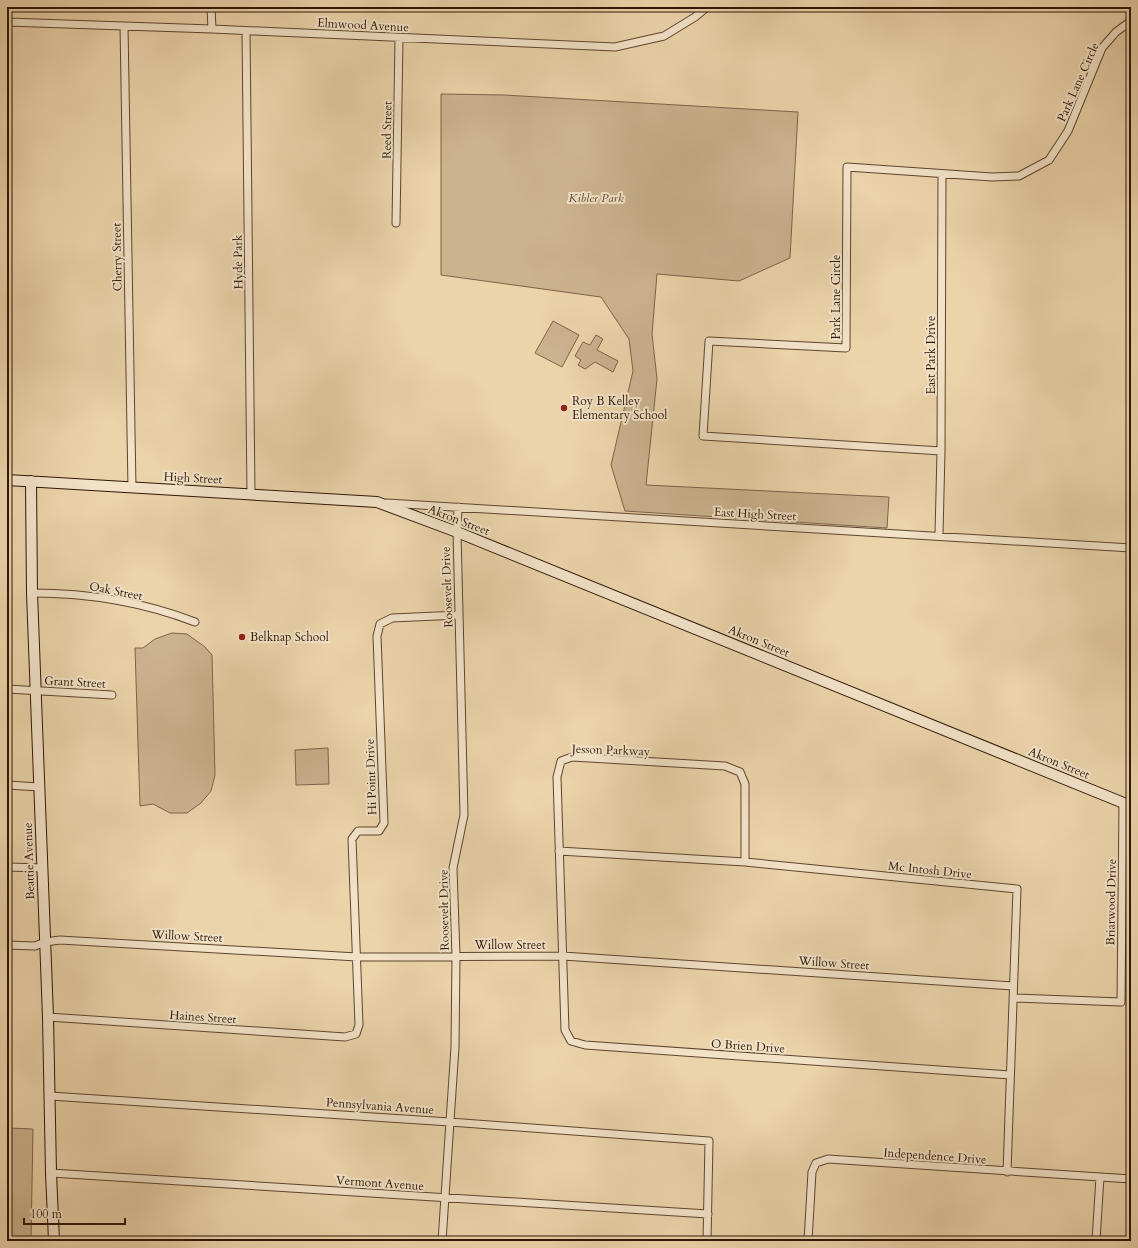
<svg xmlns="http://www.w3.org/2000/svg" width="1138" height="1248" font-family="Cardo,serif">
<style>
.green{fill:#cbb38e;stroke:#7c644a}
.lines{fill:none;stroke-linecap:round;stroke-linejoin:round}
.street-casing{stroke:#5d452e;stroke-width:9}
.secondary-casing{stroke:#2e1605;stroke-width:12}
.street{stroke:#f2e2c8;stroke-width:7}
.secondary{stroke:#f2e2c8;stroke-width:10}
.poi-dot{fill:#8f2418;stroke:#f2e2c8;stroke-width:1.5}
.labels{text-anchor:middle;stroke-width:4;stroke-linejoin:round;paint-order:stroke}
.street-label{font-size:12px;fill:#2e1605;stroke:#f2e2c8}
.park-label{font-size:12px;font-style:italic;fill:#5d452e;stroke:#f2e2c8}
.poi-label{font-size:12px;fill:#2e1605;stroke:#f2e2c8;text-anchor:start}
</style>
<rect width="100%" height="100%" fill="#ebd3aa"/>
<filter id="stains"><feTurbulence type="fractalNoise" baseFrequency=".005" numOctaves="4"/><feColorMatrix values="0 0 0 0 .2 0 0 0 0 .09 0 0 0 0 .02 0 0 0 .5 -.17"/></filter>
<radialGradient id="worn" r=".72"><stop offset=".6" stop-color="#630" stop-opacity="0"/><stop offset="1" stop-color="#630" stop-opacity=".3"/></radialGradient>
<path class="green" d="M441 94 504 95 798 112 790 258 739 281 657 274 652 334 657 379 646 485 889 497 887 528 625 511 611 465 633 371 629 339 601 297 441 275Z
M553 321 579 335 562 367 535 353Z
M596 335 603 339 597 350 618 361 613 372 595 362 585 369 578 365 581 360 575 356 583 342 590 345Z
M172 633 187 634 205 647 212 655 215 775 211 791 201 803 187 813H170L153 804 140 806 135 648H143L155 639Z
M328 748 329 784 296 785 295 750Z
M7 1128 33 1129 31 1241H7Z"/>
<g class="lines">
<defs>
<path id="street" d="M211 7 212 29
M7 22 212 29 615 47 664 36 695 17 707 7
M124 26 132 488
M246 31 251 494
M396 223 399 38
M941 451 703 436 709 341 846 348 847 167 992 177 1019 176 1049 160 1068 131 1102 48 1116 32 1131 21
M387 503 1131 548
M939 535 941 451 942 174
M32 593C87 593 143 602 195 622
M7 689 112 695
M7 785 39 787
M559 851 745 862 1017 889 1007 1172
M745 862V784L740 772 725 766 572 757 561 761 557 777 565 1030 571 1041 585 1045 1010 1075
M7 867 42 868
M7 945 35 946 45 942 60 940 357 957 563 956 1013 986
M1014 998 1121 1002 1123 802
M48 1017 345 1037 356 1034 359 1025 352 839 358 831H379L384 823 377 636 380 624 392 618 459 615
M50 1096 450 1122 709 1141 707 1241
M51 1173 708 1214
M442 1241 455 1047 456 956 453 868 464 815 457 532 458 507
M808 1241 812 1172 816 1163 828 1159 1131 1179
M1096 1241 1100 1177"/>
<path id="secondary" d="M7 480 377 502 457 532 1131 806
M31 481 32 593 48 1017 51 1173 54 1241"/>
</defs>
<use href="#street" class="street-casing"/>
<use href="#secondary" class="secondary-casing"/>
<use href="#street" class="street"/>
<use href="#secondary" class="secondary"/>
</g>
<g class="poi-dot">
<circle cx="564" cy="408" r="4"/>
<circle cx="242" cy="637" r="4"/>
</g>
<g class="labels">
<g class="street-label">
<text transform="translate(363 25) rotate(3)" y="4">Elmwood Avenue</text>
<text transform="translate(1078 82) rotate(-66)" y="4">Park Lane Circle</text>
<text transform="translate(387 130) rotate(-89)" y="4">Reed Street</text>
<text transform="translate(117 257) rotate(-91)" y="4">Cherry Street</text>
<text transform="translate(238 262) rotate(-91)" y="4">Hyde Park</text>
<text transform="translate(836 297) rotate(-90)" y="4">Park Lane Circle</text>
<text transform="translate(931 355) rotate(-90)" y="4">East Park Drive</text>
<text transform="translate(193 478) rotate(3)" y="4">High Street</text>
<text transform="translate(755 514) rotate(3)" y="4">East High Street</text>
<text transform="translate(459 520) rotate(21)" y="4">Akron Street</text>
<text transform="translate(447 587) rotate(-92)" y="4">Roosevelt Drive</text>
<text transform="translate(116 591) rotate(11)" y="4">Oak Street</text>
<text transform="translate(759 641) rotate(22)" y="4">Akron Street</text>
<text transform="translate(75 682) rotate(3)" y="4">Grant Street</text>
<text transform="translate(611 750) rotate(2)" y="4">Jesson Parkway</text>
<text transform="translate(1059 763) rotate(22)" y="4">Akron Street</text>
<text transform="translate(371 777) rotate(-92)" y="4">Hi Point Drive</text>
<text transform="translate(29 861) rotate(-92)" y="4">Beattie Avenue</text>
<text transform="translate(930 870) rotate(6)" y="4">Mc Intosh Drive</text>
<text transform="translate(1111 902) rotate(-89)" y="4">Briarwood Drive</text>
<text transform="translate(444 910) rotate(-91)" y="4">Roosevelt Drive</text>
<text transform="translate(187 936) rotate(3)" y="4">Willow Street</text>
<text x="510" y="949">Willow Street</text>
<text transform="translate(834 963) rotate(4)" y="4">Willow Street</text>
<text transform="translate(203 1017) rotate(4)" y="4">Haines Street</text>
<text transform="translate(748 1046) rotate(4)" y="4">O Brien Drive</text>
<text transform="translate(380 1106) rotate(4)" y="4">Pennsylvania Avenue</text>
<text transform="translate(935 1156) rotate(4)" y="4">Independence Drive</text>
<text transform="translate(380 1183) rotate(4)" y="4">Vermont Avenue</text>
</g>
<g class="park-label">
<text x="596" y="202">Kibler Park</text>
</g>
<g class="poi-label">
<text x="572" y="405">Roy B Kelley<tspan x="572" dy="14">Elementary School</tspan></text>
<text x="250" y="641">Belknap School</text>
</g>
</g>
<rect width="1138" height="1248" fill="none" stroke="#ebd3aa" stroke-width="24"/>
<rect x="8" y="8" width="1122" height="1232" fill="none" stroke="#2e1605" stroke-width="2"/>
<rect x="12" y="12" width="1114" height="1224" fill="none" stroke="#2e1605"/>
<path d="M24 1218v6h101v-6" fill="none" stroke="#2e1605" stroke-width="2"/>
<text x="30" y="1218" font-size="12" fill="#2e1605" stroke="#f2e2c8" stroke-width="3" paint-order="stroke">100 m</text>
<rect width="100%" height="100%" filter="url(#stains)"/>
<rect width="100%" height="100%" fill="url(#worn)"/>
</svg>
